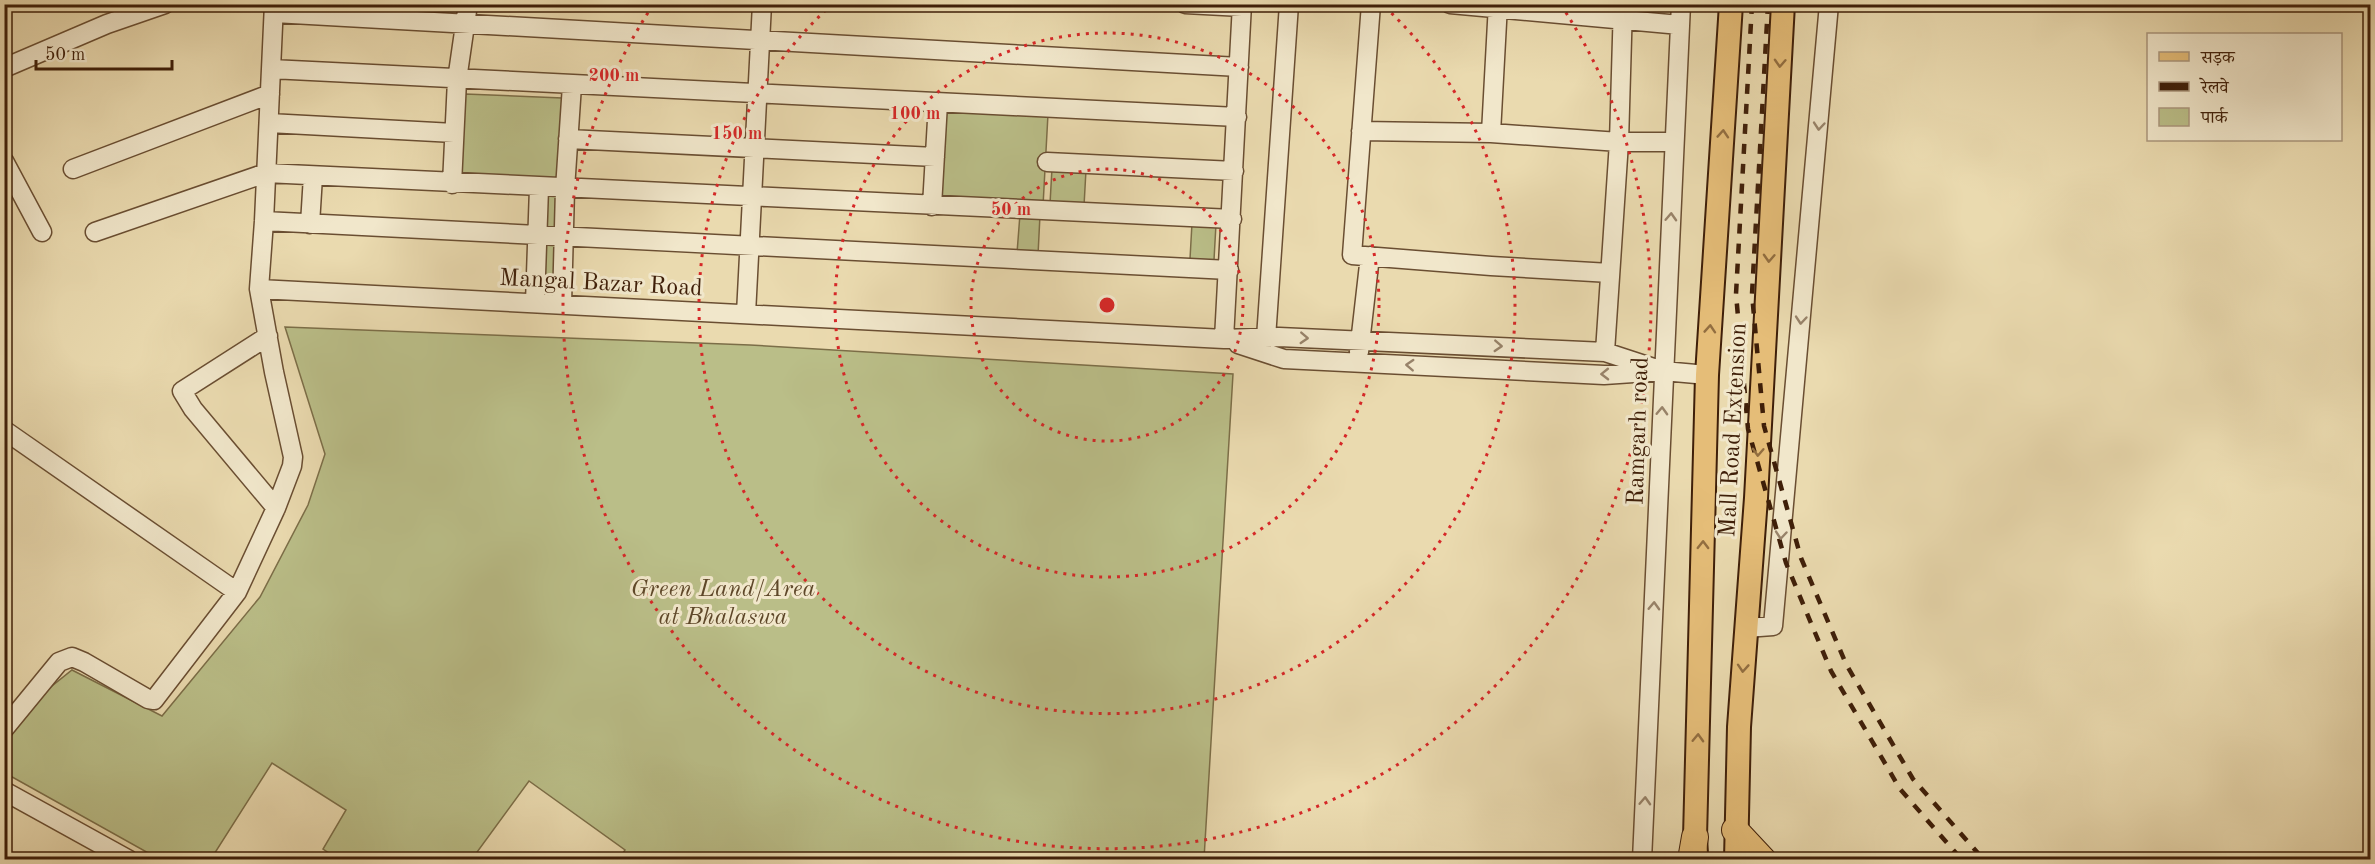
<svg xmlns="http://www.w3.org/2000/svg" width="2375" height="864" font-family="'Old Standard TT','Noto Serif Devanagari',serif">
<style>
.green{fill:#babe88;stroke:#7c6e48;stroke-width:1.5}
.lines{fill:none;stroke-linecap:round;stroke-linejoin:round}
.minor-casing{stroke:#6a4e32;stroke-width:21}
.major-casing{stroke:#3f1f09;stroke-width:26}
.highway-casing{stroke:#3f1f09;stroke-width:28}
.minor{stroke:#f1e7cb;stroke-width:18}
.major{stroke:#e5bd78;stroke-width:22}
.highway{stroke:#e5bd78;stroke-width:26}
.rail{stroke:#3f1f09;stroke-width:4.5;stroke-dasharray:10 10;stroke-linecap:butt}
.oneway{stroke:#926e40}
.oneway2{stroke:#98836a}
.ring{fill:none;stroke:#d62828;stroke-width:3;stroke-dasharray:3 6}
.labels{text-anchor:middle;stroke-width:6;stroke-linejoin:round;paint-order:stroke}
.street-label{font-size:24px;fill:#3f1f09;stroke:#f1e7cb}
.park-label{font-size:24px;font-style:italic;fill:#5e4729;stroke:#f1e7cb}
.centre{fill:#d62828;stroke:#f1e7cb;stroke-width:3}
.ring-label{font-size:18px;text-anchor:middle;font-weight:bold;fill:#d62828;stroke:#f1e7cb;stroke-width:6;stroke-linejoin:round;paint-order:stroke}
</style>
<rect width="100%" height="100%" fill="#eadaaf"/>
<filter id="stains"><feTurbulence type="fractalNoise" baseFrequency=".00333" numOctaves="4"/><feColorMatrix values="0 0 0 0 .2 0 0 0 0 .09 0 0 0 0 .02 0 0 0 .5 -.17"/></filter>
<radialGradient id="worn" r=".72"><stop offset=".6" stop-color="#630" stop-opacity="0"/><stop offset="1" stop-color="#630" stop-opacity=".3"/></radialGradient>
<path class="green" d="M465 94 562 98 559 183 461 179Z
M942 109 1048 114 1043 206 939 198Z
M1052 168 1086 170 1084 206 1050 204Z
M543 192 562 193 559 286 540 285Z
M1020 214 1040 215 1038 255 1017 253Z
M1192 223 1216 224 1214 260 1190 259Z
M285 327 750 345 1233 374 1204 859H619L625 850 529 781 472 859H338L323 849 346 810 272 763 211 859H159L5 773 4 743 42 694 72 670 162 716 260 597 308 505 325 454Z"/>
<g class="lines">
<defs>
<path id="minor" d="M274 4 264 221 259 289 1224 339 1279 337 1605 352 1663 371
M1185 4 1242 7
M1371 4 1352 255 1491 266 1610 273
M1450 4 1680 25
M274 13 1239 67
M4 68 107 24 165 4
M271 69 1237 117
M269 123 454 133
M1361 131 1491 133 1619 142H1674
M1491 133 1498 4
M568 139 935 157
M4 161 42 232
M1047 162 1234 171
M73 169 270 94
M452 184 457 80 468 4
M932 206 938 103
M264 221 1229 270
M310 224 313 176
M95 232 266 173 1232 219
M535 303 539 188
M562 304 565 189 572 85
M746 314 762 4
M268 336 182 391 193 409 276 508
M1266 338 1289 4
M1224 339 1242 4
M1238 344 1284 359 1604 375 1663 371 1707 375
M1359 352 1370 256
M1605 352 1619 142 1623 4
M4 430 237 592
M1746 628 1773 626 1829 4
M4 729 59 662 72 657 84 662 148 699 154 700 237 592 276 508 292 466 293 457 274 372 259 289
M4 791 129 860
M1642 860 1681 4"/>
<path id="major" d="M1696 854 1695 837 1707 375 1731 4
M1736 860 1739 727 1756 498 1783 4"/>
<path id="highway" d="M1735 830 1763 860
M1691 860 1695 837"/>
</defs>
<use href="#minor" class="minor-casing"/>
<use href="#major" class="major-casing"/>
<use href="#highway" class="highway-casing"/>
<use href="#minor" class="minor"/>
<use href="#major" class="major"/>
<use href="#highway" class="highway"/>
<path class="rail" d="M1752 4 1736 294 1748 429 1786 563 1831 671 1900 789 1962 860
M1768 4 1752 294 1764 426 1801 558 1846 664 1913 779 1984 860"/>
</g>
<defs><path id="oneway-chevron" d="M-2-3.5L2.5 0L-2 3.5" fill="none" stroke-width="1.6" stroke-linecap="round" stroke-linejoin="round" transform="scale(1.5)"/></defs>
<g class="oneway">
<use href="#oneway-chevron" transform="translate(1780 63) rotate(93)"/>
<use href="#oneway-chevron" transform="translate(1723 134) rotate(-86)"/>
<use href="#oneway-chevron" transform="translate(1769 258) rotate(93)"/>
<use href="#oneway-chevron" transform="translate(1710 329) rotate(-86)"/>
<use href="#oneway-chevron" transform="translate(1758 452) rotate(93)"/>
<use href="#oneway-chevron" transform="translate(1703 545) rotate(-89)"/>
<use href="#oneway-chevron" transform="translate(1743 668) rotate(94)"/>
<use href="#oneway-chevron" transform="translate(1698 738) rotate(-88)"/>
</g>
<g class="oneway2">
<use href="#oneway-chevron" transform="translate(1819 126) rotate(95)"/>
<use href="#oneway-chevron" transform="translate(1671 217) rotate(-87)"/>
<use href="#oneway-chevron" transform="translate(1801 320) rotate(95)"/>
<use href="#oneway-chevron" transform="translate(1304 338) rotate(3)"/>
<use href="#oneway-chevron" transform="translate(1498 346) rotate(3)"/>
<use href="#oneway-chevron" transform="translate(1410 365) rotate(-177)"/>
<use href="#oneway-chevron" transform="translate(1605 374) rotate(179)"/>
<use href="#oneway-chevron" transform="translate(1662 411) rotate(-88)"/>
<use href="#oneway-chevron" transform="translate(1781 535) rotate(95)"/>
<use href="#oneway-chevron" transform="translate(1654 606) rotate(-88)"/>
<use href="#oneway-chevron" transform="translate(1645 801) rotate(-87)"/>
</g>
<g class="ring">
<circle cx="1107" cy="305" r="136"/>
<circle cx="1107" cy="305" r="272"/>
<path d="M1385 7A408 408 0 1 1 829 7"/>
<path d="M1561 5A544 544 0 1 1 653 5"/>
</g>
<g class="labels">
<g class="street-label">
<text transform="translate(601 282) rotate(3)" y="8">Mangal Bazar Road</text>
<text transform="translate(1732 430) rotate(-87)" y="8">Mall Road Extension</text>
<text transform="translate(1637 431) rotate(-88)" y="8">Ramgarh road</text>
</g>
<g class="park-label">
<text x="723" y="596">Green Land/Area<tspan x="723" dy="28">at Bhalaswa</tspan></text>
</g>
</g>
<circle cx="1107" cy="305" r="9" class="centre"/>
<g class="ring-label">
<text x="614" y="81">200 m</text>
<text x="915" y="119">100 m</text>
<text x="737" y="139">150 m</text>
<text x="1011" y="215">50 m</text>
</g>
<rect width="2375" height="864" fill="none" stroke="#eadaaf" stroke-width="24"/>
<rect x="6" y="6" width="2363" height="852" fill="none" stroke="#3f1f09" stroke-width="3"/>
<rect x="12" y="12" width="2351" height="840" fill="none" stroke="#3f1f09" stroke-width="1.5"/>
<rect x="2147" y="33" width="195" height="108" fill="#f1e7cb" stroke="#aa977d" stroke-width="1.5"/>
<rect x="2159" y="52" width="30" height="9" fill="#e5bd78" stroke="#aa977d" stroke-width="1.5"/>
<text x="2201" y="63" font-size="18" fill="#3f1f09">सड़क</text>
<rect x="2159" y="82" width="30" height="9" fill="#3f1f09" stroke="#aa977d" stroke-width="1.5"/>
<text x="2201" y="93" font-size="18" fill="#3f1f09">रेलवे</text>
<rect x="2159" y="108" width="30" height="18" fill="#babe88" stroke="#aa977d" stroke-width="1.5"/>
<text x="2201" y="123" font-size="18" fill="#3f1f09">पार्क</text>
<path d="M36 60v9h136v-9" fill="none" stroke="#3f1f09" stroke-width="3"/>
<text x="45" y="60" font-size="18" fill="#3f1f09" stroke="#f1e7cb" stroke-width="4.5" paint-order="stroke">50 m</text>
<rect width="100%" height="100%" filter="url(#stains)"/>
<rect width="100%" height="100%" fill="url(#worn)"/>
</svg>
